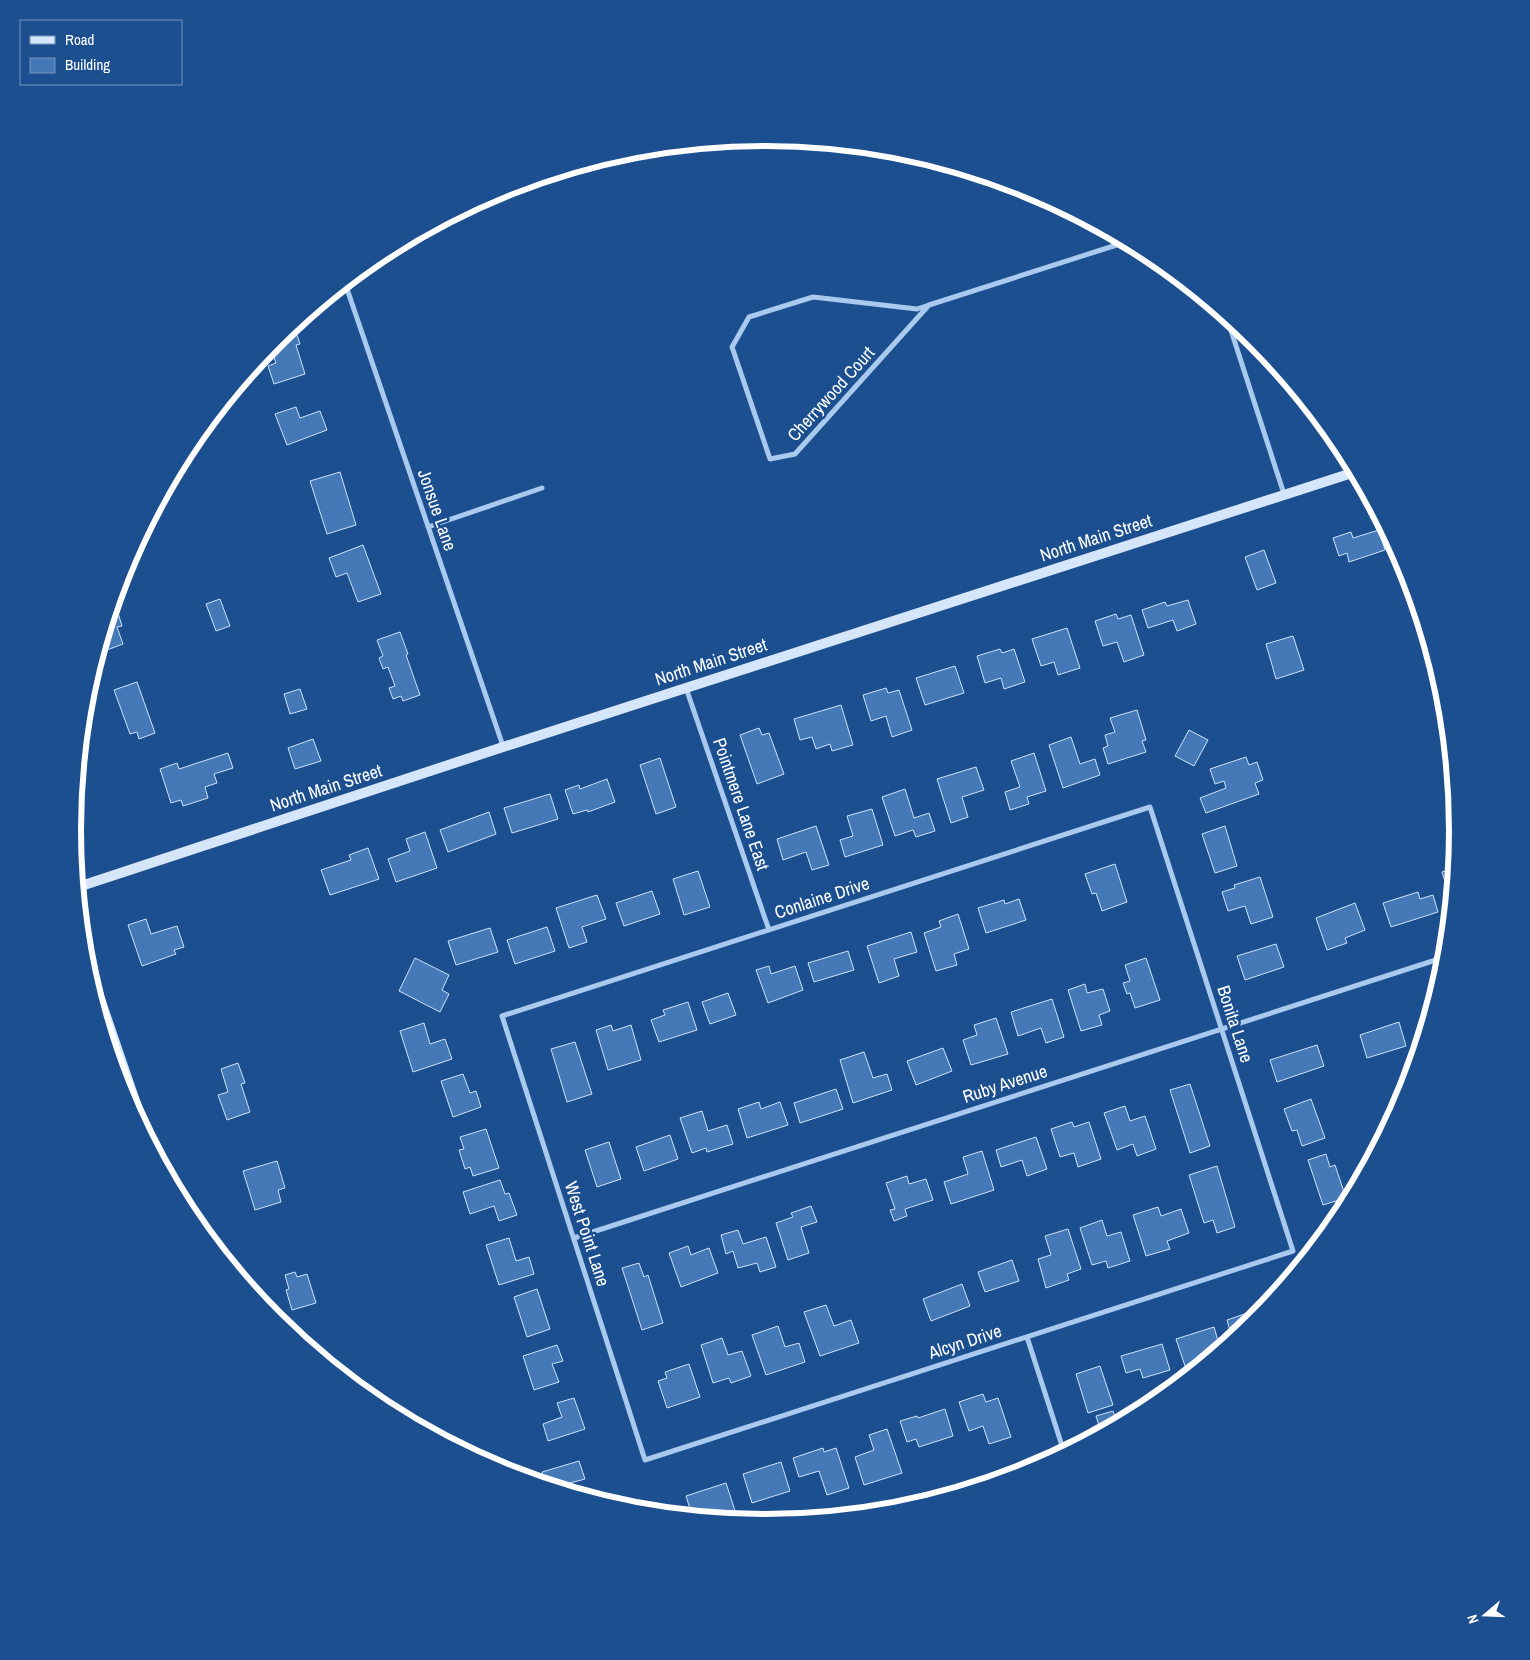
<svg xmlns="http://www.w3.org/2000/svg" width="1530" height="1660" font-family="'Archivo Narrow',sans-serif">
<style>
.building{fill:#4478b7;stroke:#cfe3fa}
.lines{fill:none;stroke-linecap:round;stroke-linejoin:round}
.street{stroke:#a9c9ee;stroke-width:5}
.secondary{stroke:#d6e6fa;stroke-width:10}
.labels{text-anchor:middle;stroke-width:5;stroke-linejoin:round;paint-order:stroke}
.street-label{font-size:18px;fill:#fff;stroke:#1b4f8f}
.rim{fill:none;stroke:#fff;stroke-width:6}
</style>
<rect width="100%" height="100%" fill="#1b4f8f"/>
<path class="building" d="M294 326 300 344 296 345 305 374 274 384 268 366 276 363 270 347 276 340Z
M296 407 300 418 320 411 327 430 287 445 275 414Z
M340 472 356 525 327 534 310 481Z
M1379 530 1385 550 1349 562 1347 553 1339 556 1333 538 1351 532 1353 538Z
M363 545 381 594 358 602 347 573 336 577 329 558Z
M1264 550 1276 583 1257 590 1245 557Z
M220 599 230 626 216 631 206 604Z
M1188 600 1196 624 1177 631 1173 620 1148 628 1142 610 1165 602 1167 606Z
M113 606 116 614 118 613 122 626 117 627 123 644 99 653Z
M1116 614 1118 619 1131 615 1144 655 1124 662 1117 642 1103 646 1095 621Z
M1067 628 1080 668 1058 675 1054 662 1041 666 1032 639Z
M400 632 408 654 406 655 420 695 403 701 401 696 393 699 389 688 395 686 388 667 383 669 379 658 383 656 377 640Z
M1293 636 1304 670 1276 679 1266 644Z
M1000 649 1002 653 1014 649 1025 682 1004 689 1001 678 985 683 977 656Z
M955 666 964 693 925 705 916 678Z
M137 682 155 733 139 739 137 732 130 734 114 690Z
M886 688 888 693 899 690 912 730 892 737 886 716 871 721 863 695Z
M300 689 307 709 290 714 284 694Z
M841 705 853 745 832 751 830 744 816 749 812 737 800 740 794 719Z
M1137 710 1146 740 1142 741 1146 752 1108 764 1103 748 1108 746 1105 735 1115 732 1110 718Z
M759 728 762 735 769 733 784 774 757 784 740 735Z
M1189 730 1208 740 1194 766 1175 756Z
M1071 737 1080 764 1095 759 1100 775 1063 788 1049 745Z
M313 739 321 761 295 769 288 748Z
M228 753 233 768 214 774 217 783 205 787 208 798 183 806 181 800 171 803 160 769 177 763 179 769Z
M1034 753 1046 791 1027 797 1029 804 1010 810 1005 792 1020 787 1011 761Z
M1246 757 1249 765 1257 762 1263 780 1255 783 1259 794 1206 813 1200 798 1226 788 1224 781 1215 784 1210 769Z
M660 758 676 807 656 814 640 765Z
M976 767 984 790 962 797 968 817 951 823 937 779Z
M607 779 615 802 588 812 587 810 573 814 565 790 579 785 580 789Z
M905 789 914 818 929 813 935 831 916 837 913 830 895 836 882 797Z
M550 794 558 819 512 833 504 808Z
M872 809 883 845 845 857 840 840 853 836 847 816Z
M489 812 496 834 448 852 440 830Z
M816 826 829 865 812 870 806 852 783 860 777 839Z
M1225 826 1237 866 1215 873 1202 834Z
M425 832 437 868 396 882 388 859 410 851 406 839Z
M368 848 379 879 330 895 321 870 351 860 349 855Z
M1115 864 1127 902 1102 911 1096 893 1092 894 1085 874Z
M1454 868 1451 896 1450 897 1442 872Z
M698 871 710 907 684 915 673 879Z
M1260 877 1273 917 1251 924 1245 906 1228 911 1222 892 1235 888 1234 885Z
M652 891 660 914 624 926 616 903Z
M1418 892 1420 899 1433 895 1438 912 1391 927 1383 903Z
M597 895 606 919 582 927 587 942 569 948 556 908Z
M1019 899 1026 920 986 933 978 908 1004 900 1005 904Z
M1355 903 1365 930 1345 938 1347 943 1327 950 1316 918Z
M958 914 969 949 954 954 957 965 936 971 924 933 941 927 939 921Z
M146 919 151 934 177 926 184 947 174 950 176 954 142 966 128 925Z
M547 927 555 951 515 964 507 940Z
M490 928 498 952 456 965 448 941Z
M911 932 917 952 894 959 899 976 879 983 867 946Z
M1276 944 1284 967 1245 980 1237 956Z
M848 951 854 970 814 982 808 963Z
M415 958 449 975 442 990 449 994 440 1012 399 991Z
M1146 958 1160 1000 1135 1008 1130 993 1127 994 1123 983 1130 981 1125 965Z
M769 966 771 974 795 966 803 990 768 1003 756 970Z
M1085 984 1087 993 1103 989 1110 1011 1099 1015 1102 1025 1081 1031 1068 990Z
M728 993 736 1015 710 1024 702 1002Z
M1052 999 1064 1037 1046 1043 1041 1028 1018 1036 1011 1012Z
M688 1002 697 1030 659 1042 651 1020 665 1015 663 1010Z
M996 1018 1008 1054 971 1065 963 1040 977 1035 974 1025Z
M1428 1018 1425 1029 1422 1020Z
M1399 1022 1406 1046 1367 1058 1360 1035Z
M424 1023 430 1044 445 1039 452 1059 413 1072 400 1031Z
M611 1025 613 1031 631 1025 641 1060 608 1070 596 1030Z
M575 1042 592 1094 567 1102 551 1049Z
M1317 1045 1324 1066 1277 1082 1270 1060Z
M943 1048 952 1071 916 1085 907 1061Z
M864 1052 873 1078 887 1074 892 1090 853 1103 840 1060Z
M238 1063 245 1083 241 1084 250 1112 227 1120 218 1095 228 1092 221 1069Z
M463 1074 470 1093 476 1091 481 1107 453 1117 441 1081Z
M1190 1084 1210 1146 1190 1153 1170 1090Z
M836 1089 843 1109 800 1123 794 1103Z
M1311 1099 1325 1138 1302 1146 1297 1130 1292 1131 1284 1109Z
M759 1102 761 1109 780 1102 788 1125 747 1138 738 1109Z
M1125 1106 1130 1121 1145 1116 1156 1149 1137 1156 1133 1144 1117 1150 1104 1113Z
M702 1111 708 1131 727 1125 733 1144 707 1152 706 1148 692 1153 680 1118Z
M1072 1122 1074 1127 1089 1122 1101 1159 1078 1167 1074 1153 1060 1157 1051 1129Z
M486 1129 499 1168 473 1176 470 1167 465 1169 459 1150 464 1149 460 1137Z
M670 1135 678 1159 644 1171 636 1147Z
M1036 1137 1047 1169 1027 1176 1022 1160 1001 1167 996 1150Z
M609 1142 621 1179 597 1187 585 1150Z
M982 1151 994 1190 951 1204 944 1182 968 1174 963 1157Z
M1326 1154 1330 1167 1335 1165 1346 1198 1323 1205 1308 1160Z
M277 1161 285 1188 278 1190 281 1202 255 1210 243 1171Z
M1217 1166 1235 1227 1217 1233 1213 1220 1204 1223 1189 1175Z
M907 1176 909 1184 926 1179 933 1200 905 1209 907 1216 894 1221 890 1210 895 1209 886 1183Z
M500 1180 505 1194 509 1193 517 1215 499 1221 494 1206 470 1214 463 1192Z
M811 1206 817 1222 801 1227 809 1253 788 1260 776 1223 793 1217 791 1213Z
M1158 1207 1161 1216 1181 1209 1189 1233 1167 1241 1170 1249 1146 1256 1133 1215Z
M1102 1220 1107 1236 1121 1232 1130 1261 1108 1268 1106 1261 1092 1265 1080 1228Z
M1068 1229 1081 1269 1067 1274 1069 1280 1046 1288 1038 1259 1051 1255 1045 1236Z
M738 1230 743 1244 766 1237 776 1267 760 1272 757 1263 738 1268 733 1251 726 1254 721 1235Z
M509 1238 516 1261 529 1257 534 1274 499 1285 486 1245Z
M688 1246 691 1255 709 1248 718 1273 681 1287 669 1253Z
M1012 1260 1019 1281 985 1292 978 1272Z
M639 1263 644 1277 648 1275 663 1323 642 1330 622 1268Z
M295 1272 297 1277 307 1274 316 1303 292 1310 286 1290 289 1289 285 1275Z
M962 1284 970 1306 931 1321 923 1299Z
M537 1289 550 1329 527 1337 514 1297Z
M826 1305 834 1326 851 1320 859 1343 820 1356 804 1312Z
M1265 1307 1254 1320 1232 1338 1227 1320Z
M778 1326 785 1347 799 1343 805 1362 766 1375 752 1335Z
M1214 1327 1220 1348 1188 1375 1176 1339Z
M722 1338 728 1355 742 1351 751 1376 731 1383 729 1378 713 1383 701 1345Z
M1162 1344 1170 1370 1143 1378 1140 1369 1126 1373 1121 1356Z
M557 1345 563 1361 552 1364 559 1382 534 1390 523 1356Z
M689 1364 700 1397 667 1408 658 1381 667 1378 665 1372Z
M1100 1366 1113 1405 1088 1413 1076 1374Z
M983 1394 986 1402 998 1398 1011 1437 989 1444 983 1426 969 1431 959 1402Z
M574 1398 585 1429 548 1441 543 1424 562 1417 557 1403Z
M945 1409 953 1436 919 1447 916 1439 907 1442 900 1421 917 1416 918 1418Z
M1113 1411 1117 1423 1101 1432 1096 1416Z
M887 1429 902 1473 864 1485 855 1457 874 1450 869 1435Z
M823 1448 824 1452 836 1448 849 1488 827 1495 819 1471 799 1477 793 1458Z
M579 1461 585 1479 570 1483 573 1492 545 1484 542 1472Z
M781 1462 790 1491 752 1503 743 1474Z
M726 1483 738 1520 692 1515 686 1496Z"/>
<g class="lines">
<path class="street" d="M345 283 503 746
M813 297 917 309 929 305 795 454 770 459 732 347 749 317Z
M929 305 1126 242
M1227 318 1284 494
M428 527 542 488
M686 688 769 930
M1150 807 1293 1251 645 1460 502 1016Z
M574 1238 1445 957
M1027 1337 1064 1452"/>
<path class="secondary" d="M78 887 503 747 1355 472
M85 955 147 1136"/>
</g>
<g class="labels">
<g class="street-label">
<text transform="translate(831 394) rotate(-48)" y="6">Cherrywood Court</text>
<text transform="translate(437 510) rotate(71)" y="6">Jonsue Lane</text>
<text transform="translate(1096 538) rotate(-18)" y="6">North Main Street</text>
<text transform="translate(711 662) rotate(-18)" y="6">North Main Street</text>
<text transform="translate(326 788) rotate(-18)" y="6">North Main Street</text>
<text transform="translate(741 804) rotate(71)" y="6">Pointmere Lane East</text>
<text transform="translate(822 898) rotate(-18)" y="6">Conlaine Drive</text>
<text transform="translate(1235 1024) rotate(72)" y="6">Bonita Lane</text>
<text transform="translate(1005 1084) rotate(-18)" y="6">Ruby Avenue</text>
<text transform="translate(587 1234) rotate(72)" y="6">West Point Lane</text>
<text transform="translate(965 1342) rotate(-18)" y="6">Alcyn Drive</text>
</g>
</g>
<path d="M0 0H1530V1660H0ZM81 830a684 684 0 1 1 1368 0a684 684 0 1 1-1368 0Z" fill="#1b4f8f" fill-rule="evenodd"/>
<path class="rim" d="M81 830a684 684 0 1 1 1368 0a684 684 0 1 1-1368 0Z"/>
<rect x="20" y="20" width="162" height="65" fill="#1b4f8f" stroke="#7695bc"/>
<rect x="30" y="36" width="25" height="8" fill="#d6e6fa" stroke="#7695bc"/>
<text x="65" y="45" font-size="15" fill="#ffffff">Road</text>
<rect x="30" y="58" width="25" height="15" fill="#4478b7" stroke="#7695bc"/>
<text x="65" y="70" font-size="15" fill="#ffffff">Building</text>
<g transform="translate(1485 1615) rotate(251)" stroke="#1b4f8f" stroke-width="4" paint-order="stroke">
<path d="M0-4L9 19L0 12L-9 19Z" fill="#ffffff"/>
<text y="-8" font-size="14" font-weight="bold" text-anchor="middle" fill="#ffffff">N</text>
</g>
</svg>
